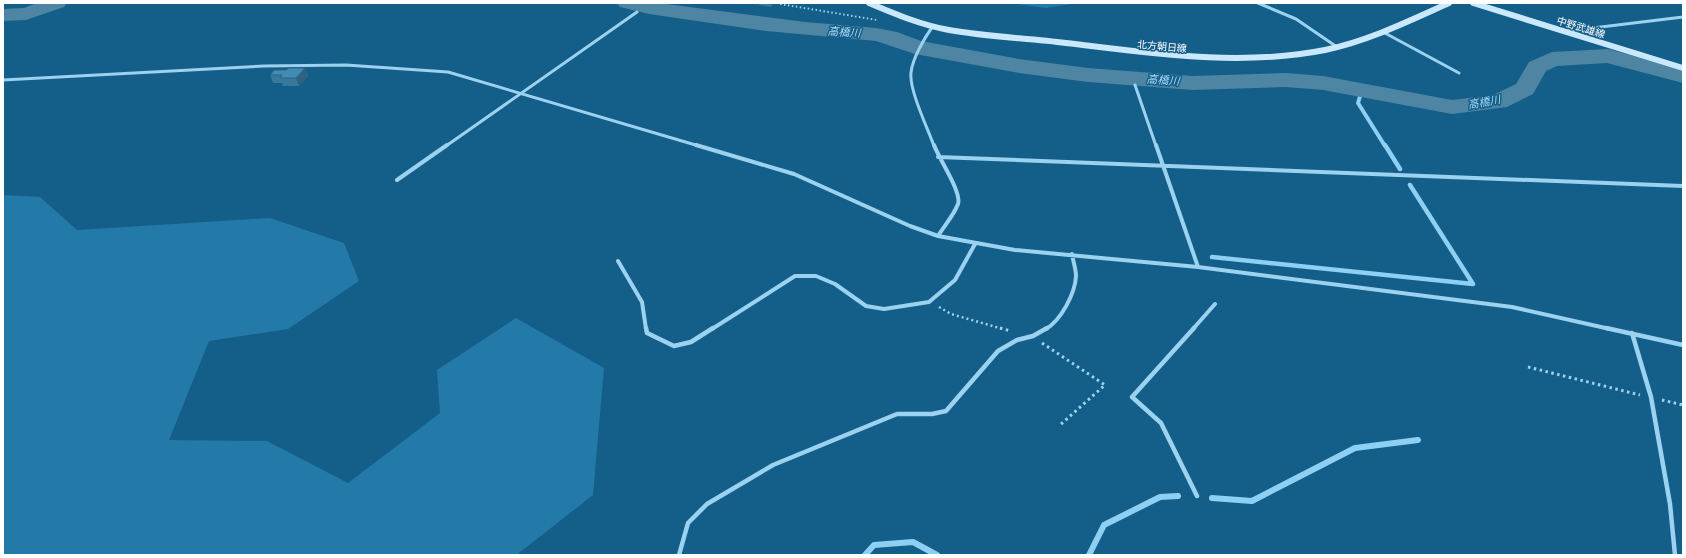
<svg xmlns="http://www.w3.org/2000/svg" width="1686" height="558" font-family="'Alegreya Sans','Noto Sans JP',sans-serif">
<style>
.green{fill:#2379a7}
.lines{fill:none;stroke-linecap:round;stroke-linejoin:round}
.stream-far2{stroke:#8dd0f3;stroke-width:4}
.stream-far1{stroke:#8dd0f3;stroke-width:4.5}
.stream{stroke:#8dd0f3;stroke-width:6}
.river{fill:#4e85a3;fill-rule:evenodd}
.path-far2{stroke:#9bd2f0;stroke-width:2;stroke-dasharray:1.5 2.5;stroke-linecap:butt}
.path-far1{stroke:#9bd2f0;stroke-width:2.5;stroke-dasharray:2 3;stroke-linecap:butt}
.path{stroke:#9bd2f0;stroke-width:3;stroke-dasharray:2.5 3.5;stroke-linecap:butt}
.street-far2{stroke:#9bd2f0;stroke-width:3}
.street-far1{stroke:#9bd2f0;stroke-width:4}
.street{stroke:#9bd2f0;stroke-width:4.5}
.secondary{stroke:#c9e8fb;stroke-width:6}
.wall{fill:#38789c}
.shaded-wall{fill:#2e627f}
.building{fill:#418cb5;stroke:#2e627f}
.labels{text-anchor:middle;stroke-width:3;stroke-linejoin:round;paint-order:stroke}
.far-street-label{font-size:10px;fill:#fff;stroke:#145e8a}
.far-water-label{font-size:11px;font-style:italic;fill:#a7dbf7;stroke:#145e8a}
</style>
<rect width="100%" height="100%" fill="#145e8a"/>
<path class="green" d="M1009 3H1078L1046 8Z
M3 195 40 197 77 230 270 218 344 243 359 281 288 329 209 341 169 440 267 441 348 483 440 413 437 370 516 318 604 368 593 495 519 553 520 555H3Z"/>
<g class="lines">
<path class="stream-far2" d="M1362 90 1358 103 1385 146"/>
<path class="stream-far1" d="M1385 145 1400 169
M1212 257 1473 284 1410 185"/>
<path class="stream" d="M1212 498 1252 501 1355 448 1418 440
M865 555 874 545 913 542 937 555
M1089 555 1104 525 1160 497 1178 496"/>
<path class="river" d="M37 3H67L64 7 26 20 3 21V9L24 8Z
M617 3H659L805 22 876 28 897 32 921 41 1019 59 1088 68 1193 76 1286 73 1323 76 1452 100 1493 95 1516 84 1529 62 1552 52 1608 49 1683 69V83L1607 63 1557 66 1546 71 1533 94 1507 107 1452 114 1323 90 1286 87 1193 90 1088 82 1019 73 915 54 876 41 766 31 649 14 620 7Z"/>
<path class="path-far2" d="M780 4 877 20"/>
<path class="path-far1" d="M939 307 951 314 1003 329"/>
<path class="path" d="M1000 328 1011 331
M1042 343 1105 385 1060 425
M1528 367 1640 395
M1662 400 1683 405"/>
<path class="street-far2" d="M1258 3 1296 19 1337 47
M933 26C925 37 912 59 911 73 909 90 928 129 934 146
M1568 31 1683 17
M1383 32 1459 73
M3 80 264 66 346 65 448 72 699 146
M1135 85 1156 146
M446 146 637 12"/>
<path class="street-far1" d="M696 145 794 174 910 226 938 236 1015 250 1198 267 1512 307 1610 329
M934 145C939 159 962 192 958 204 954 215 944 226 938 236
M1156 145 1198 267
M938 157 1683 186
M397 180 447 145
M618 261 642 302 646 329
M712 329 795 276H816L835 284 866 306 884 309 929 302 955 280 975 244
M1046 329C1061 320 1075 294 1076 276 1076 269 1073 261 1072 254
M1193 329 1215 304"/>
<path class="street" d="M646 328 647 333 674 346 691 342 713 328
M1194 328 1132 397 1161 423 1197 496
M1606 328 1683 345
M1632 333 1651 397 1670 504 1675 555
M679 555 688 523 707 504 773 465 897 414H932L946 411 998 351 1017 340 1033 336 1047 328"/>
<path class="secondary" d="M869 3C895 14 921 25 949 30 988 37 1027 38 1066 43 1151 53 1239 67 1325 50 1368 41 1409 21 1449 3
M1473 3 1683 68"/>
</g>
<path class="wall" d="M759 3H775L771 7 759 5Z
M305 68 308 76 299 86H283L282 83H273L270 75 286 70Z"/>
<path class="shaded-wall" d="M771 3H775L771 7Z
M305 68 308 76 299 86 296 78Z"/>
<path class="building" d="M289 68H305L296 78H280L282 75H270L274 70H286Z"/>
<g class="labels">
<g class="far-street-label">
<text transform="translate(1581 27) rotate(17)" y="4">中野武雄線</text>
<text transform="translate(1162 46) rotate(5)" y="4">北方朝日線</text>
</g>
<g class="far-water-label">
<text transform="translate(844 32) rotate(4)" y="4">高橋川</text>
<text transform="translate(1163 80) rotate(4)" y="4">高橋川</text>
<text transform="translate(1484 102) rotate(-10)" y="4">高橋川</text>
</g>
</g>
<rect width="1686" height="558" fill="none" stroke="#ffffff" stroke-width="8"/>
</svg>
